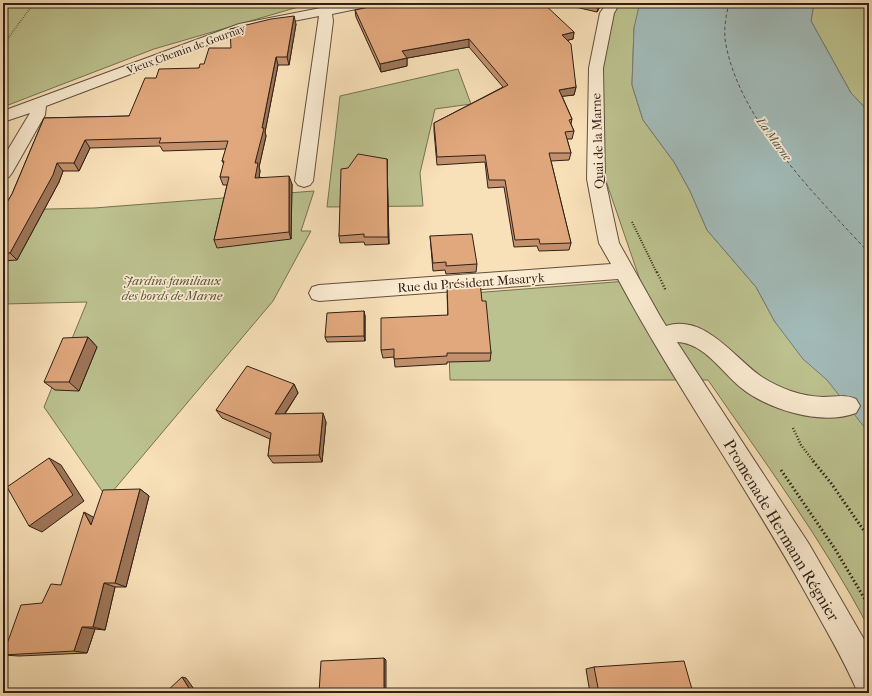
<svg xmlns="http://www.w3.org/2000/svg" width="872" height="696" font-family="'IM FELL French Canon',serif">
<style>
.green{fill:#bcc28f;stroke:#767153}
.water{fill:#a2bbb9;stroke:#747d78}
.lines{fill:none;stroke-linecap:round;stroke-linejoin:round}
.ferry{stroke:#524e48;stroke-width:1;stroke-dasharray:3.5 2.5;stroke-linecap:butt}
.minor-casing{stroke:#62503f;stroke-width:2}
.path-far3{stroke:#302017;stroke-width:1.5;stroke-dasharray:0.5 1.5;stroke-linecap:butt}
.path-far2{stroke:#302017;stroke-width:2;stroke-dasharray:1 1.5;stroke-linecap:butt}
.path-far1{stroke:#302017;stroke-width:2.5;stroke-dasharray:1 2;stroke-linecap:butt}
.path{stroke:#302017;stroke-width:3;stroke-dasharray:1.5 2.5;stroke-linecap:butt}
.minor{fill:#faebd1;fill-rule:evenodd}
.wall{fill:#c2906c;stroke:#302017}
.shaded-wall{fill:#9e7658;stroke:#302017}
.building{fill:#e2a87d;stroke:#302017}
.labels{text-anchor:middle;stroke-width:3.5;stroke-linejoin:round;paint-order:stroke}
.far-street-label{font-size:11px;fill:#302017;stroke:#faebd1}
.far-water-label{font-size:12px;font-style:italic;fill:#524e48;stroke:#faebd1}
.street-label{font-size:13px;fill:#302017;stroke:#faebd1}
.park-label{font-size:13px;font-style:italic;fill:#5a513b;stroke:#faebd1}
.near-street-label{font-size:16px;fill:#302017;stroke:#faebd1}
</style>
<rect width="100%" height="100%" fill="#f8e0b8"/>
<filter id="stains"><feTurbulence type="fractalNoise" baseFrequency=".005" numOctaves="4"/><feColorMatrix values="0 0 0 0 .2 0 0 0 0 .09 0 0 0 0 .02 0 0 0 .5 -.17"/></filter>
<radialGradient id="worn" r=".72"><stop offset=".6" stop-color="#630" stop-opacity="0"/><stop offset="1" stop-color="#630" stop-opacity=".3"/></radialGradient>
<path class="green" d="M3 3H312L154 49 3 107Z
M615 3H642L634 28 632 85 643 120 674 162 690 191 707 230 756 287 775 322 869 406V628C823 541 764 461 708 380H450L447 295 640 280 605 178 595 127 596 68Z
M814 3H869V112L851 93 811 21Z
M458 69 471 104 435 109 420 173 423 206 327 207 340 96Z
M314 191 301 231H311L273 301 107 498 44 407 87 302 3 304V210L94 208Z"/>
<path class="water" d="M642 3H814L811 21 851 93 869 112V433L827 380 803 359 775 322 756 287 707 230 690 191 674 162 643 120 632 85 634 28 639 6Z"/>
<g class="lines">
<path class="ferry" d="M729 3C726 16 723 31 726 45 741 123 817 196 869 253"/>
<defs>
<path id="minor" d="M346 3H372L371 6 332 14 333 21 313 181 310 185 304 187 298 185 295 181 319 16 247 30 46 106 45 115 12 173 9 177 3 179V158L30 113 3 122V111L239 24Z
M607 3H620L614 13 603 68 605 179 619 243 660 316 666 326C705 313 735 359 762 377 781 389 801 396 823 397 835 397 845 394 856 399L860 406 856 413C822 426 768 410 740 387 721 371 704 343 677 342L809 544 869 648V693H858C844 660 826 630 809 599 749 490 677 389 618 279L319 301 312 299 309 293 312 287 319 285 611 264 599 243 587 179 589 68 600 13Z"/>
</defs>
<use href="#minor" class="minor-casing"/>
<path class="path-far3" d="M3 45 34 3"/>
<path class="path-far2" d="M632 222 657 273"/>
<path class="path-far1" d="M657 272 666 291
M793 428 801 445 814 462"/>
<path class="path" d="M813 461 831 483 869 538
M781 470 835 549 869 606"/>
<use href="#minor" class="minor"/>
</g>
<path class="wall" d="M558 3H602L597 12Z
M355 10 574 32 573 39 568 40 576 87 574 95 562 96 572 119 571 124 574 131 572 139H567L571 153 569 160 551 161 571 243 569 250 539 251 537 246 514 247 504 187 488 188 485 162 437 165 434 131V123L503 87 469 47 407 58V66L381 72 356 17Z
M296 24 289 65H278L265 132 266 136 259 167 260 171 259 177 292 184 291 239 217 248 214 240 227 185H223L220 177 224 164 222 161 226 149 163 151 160 146 90 148 79 171H63L59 182 17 260 3 261V209L12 194 44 118 129 116 156 78 199 68 204 64 231 48Z
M387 159 389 244 365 245 364 242 340 243 339 236 348 168Z
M430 236 477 264 476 272 446 274 445 270 433 271Z
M447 284 482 301 491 353 490 361 447 362V364L395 367 394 357 383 358 381 350 448 315Z
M364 311 365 316V341L327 342 325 337Z
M88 337 97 347 79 391 55 390 44 382Z
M294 384 298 393 285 414 326 422 322 462 273 463 268 456 270 439 222 418 216 410Z
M140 489 149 496 126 587H115L105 630 95 629 87 653 19 656 3 655 42 603 61 585Z
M594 667 693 693H590L586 669Z"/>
<path class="shaded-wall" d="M600 3H602L597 12 599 5Z
M294 16 296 24 289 65 287 57Z
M574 32 573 39 560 42 562 35Z
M469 39V47L402 59V51Z
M276 57 278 65 265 132 266 136 259 167 260 171 258 185 255 178V163L262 128Z
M407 58V66L381 72 380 64Z
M576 87 574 95 557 97 559 90Z
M85 140 90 148 79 171 74 163Z
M387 159V166L389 244 388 237Z
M57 163 63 171 59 182 17 260 10 253Z
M289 176 292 184 291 239 289 232Z
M364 311 365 316V341L364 336Z
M88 337 97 347 79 391 69 382Z
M294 384 298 393 279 422 275 414Z
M323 413 326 422 322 462 319 455Z
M49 458 61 465 84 501 42 532 29 526Z
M140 489 149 496 126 587 115 583Z
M84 512 95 518 91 525Z
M104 583 115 587 105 630 93 627Z
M82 627 95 629 87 653 74 651Z
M384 658 386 660V693H384Z
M182 677 186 678 197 693H192Z"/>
<path class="building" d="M388 3H543L574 32 562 35 571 44 576 87 559 90 572 119 569 120 574 131 565 132 571 153H549L571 243 540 244 539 239 515 240 505 180H489L485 155 437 157 434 123 508 85 469 39 402 51 407 58 380 64 355 10Z
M592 3H600L599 5Z
M294 16 287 57H276L262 128H264L255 163H258L255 178 289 176V232L214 240 229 177H220L224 161H222L228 141 159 143 161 138 85 140 74 163H57L53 175 10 253H3V209L12 194 44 118 129 116 145 78H156L159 69 199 68 200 64H204L209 48H231L230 29 271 19Z
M358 154 387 159 388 237H364V234L339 236 341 169 348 168Z
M472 234 477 264 446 266V262L433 263 430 236Z
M480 282 482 301H486L491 353H447V356L394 359V349L381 350V318L448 315 447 284Z
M364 311V336L325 337 327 313Z
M88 337 69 382H44L63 338Z
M247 366 294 384 275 414 323 413 319 455 268 456 271 433 216 410Z
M49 458 73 495 29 526 7 487Z
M140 489 115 583H104L93 627H82L74 651 3 655 21 605 42 603 51 584 61 585 84 512 91 525 103 490Z
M384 658V693H319L321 661Z
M684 661 693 693H599L594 667Z
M182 677 192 693H165Z"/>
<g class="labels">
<g class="far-street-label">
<text transform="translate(186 49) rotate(-20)" y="4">Vieux Chemin de Gournay</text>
</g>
<g class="far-water-label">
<text transform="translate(774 139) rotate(54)" y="4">La Marne</text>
</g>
<g class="street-label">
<text transform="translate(597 141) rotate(-92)" y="5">Quai de la Marne</text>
<text transform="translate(471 282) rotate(-4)" y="5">Rue du Président Masaryk</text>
</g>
<g class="park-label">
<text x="172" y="285">Jardins familiaux<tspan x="172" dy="15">des bords de Marne</tspan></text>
</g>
<g class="near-street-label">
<text transform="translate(782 530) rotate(59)" y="6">Promenade Hermann Régnier</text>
</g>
</g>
<rect width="872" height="696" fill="none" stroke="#f8e0b8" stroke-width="16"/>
<rect x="4" y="4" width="864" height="688" fill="none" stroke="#302017" stroke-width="2"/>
<rect x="8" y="8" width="856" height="680" fill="none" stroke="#302017"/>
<rect width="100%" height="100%" filter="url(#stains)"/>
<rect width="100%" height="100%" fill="url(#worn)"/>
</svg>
